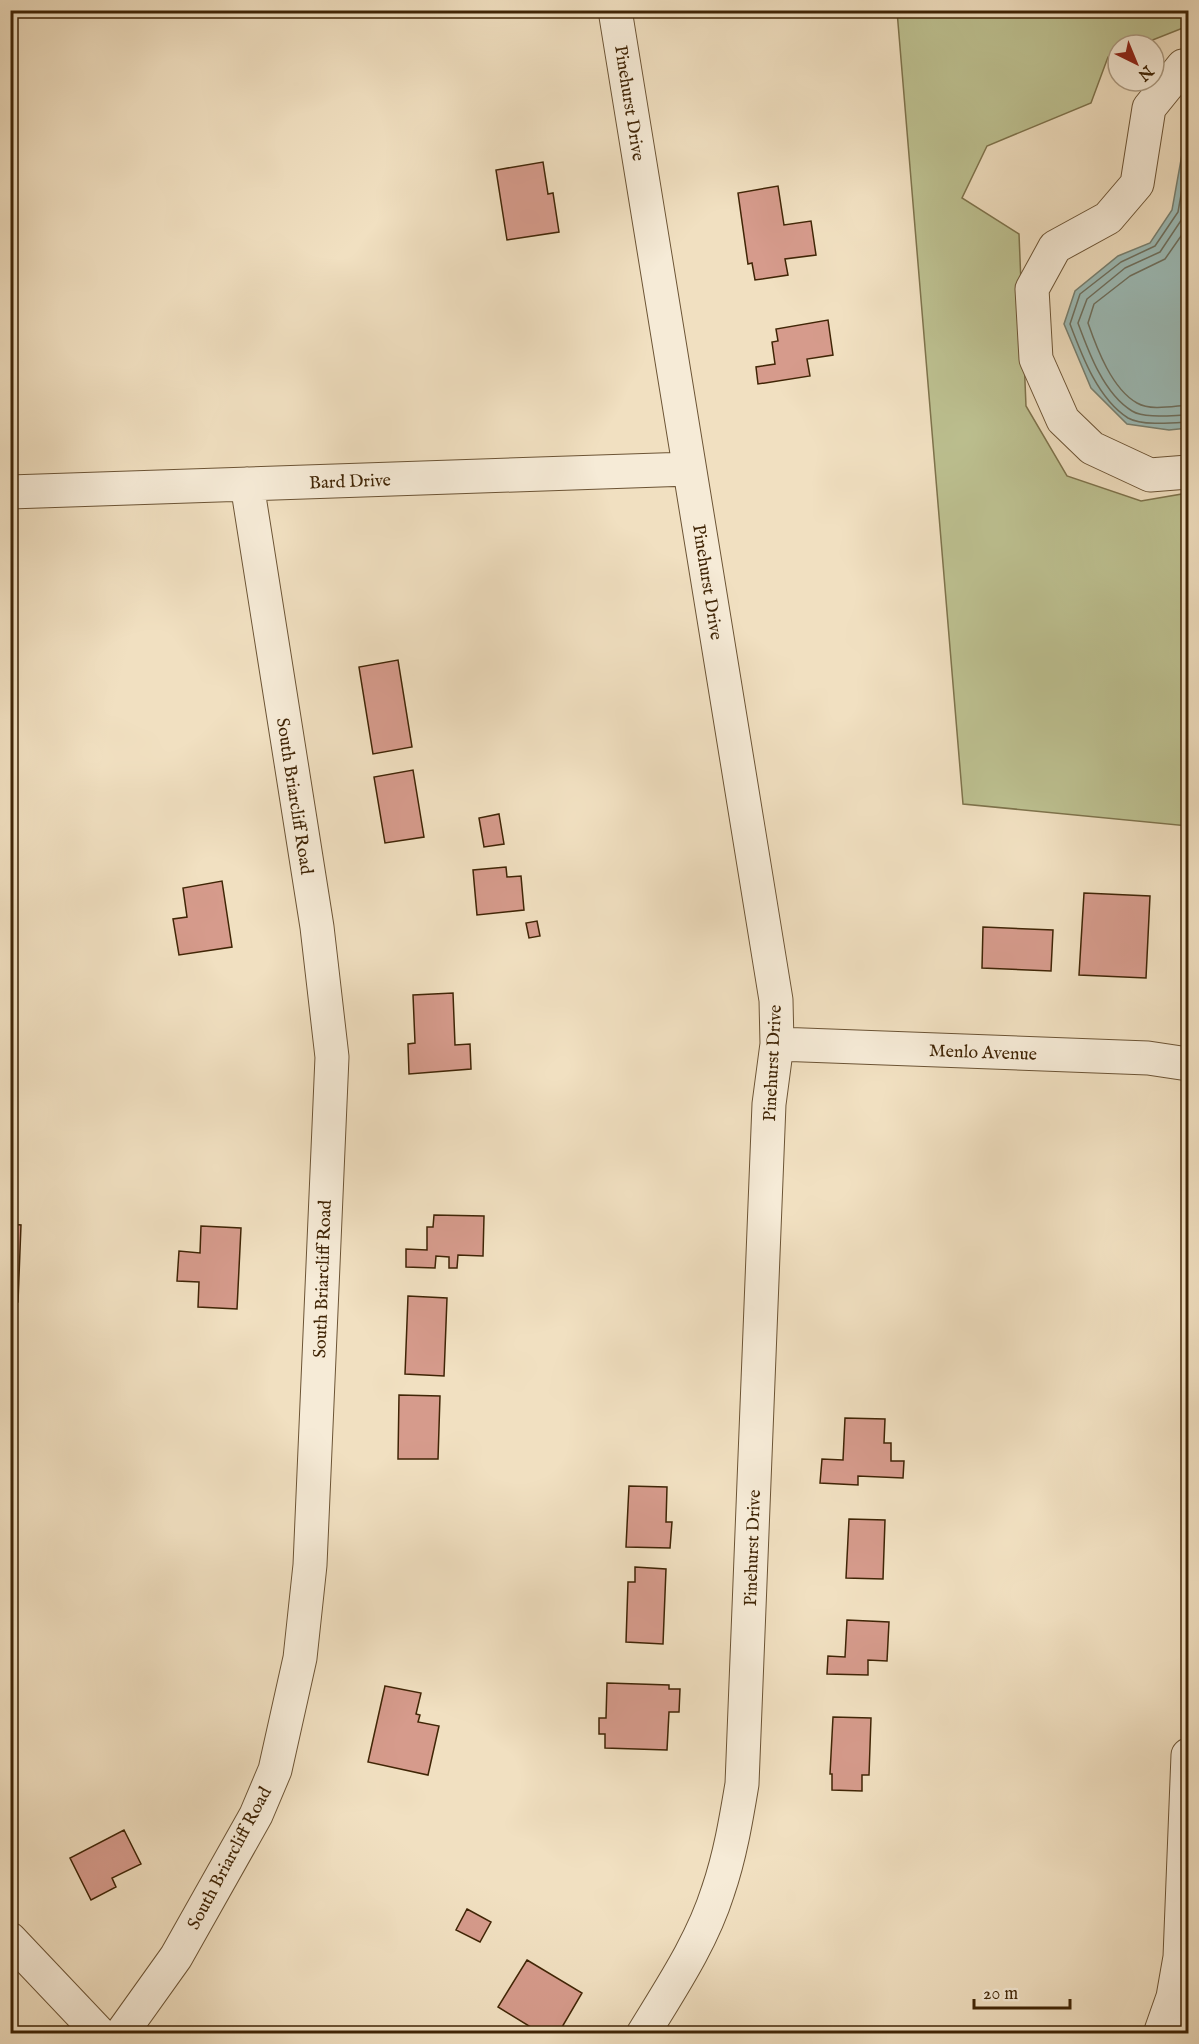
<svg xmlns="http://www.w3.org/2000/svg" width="1199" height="2044" font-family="'IM FELL English',serif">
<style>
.green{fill:#bdc191;stroke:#7e734c;stroke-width:1.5}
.water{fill:#9cbcb8;stroke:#778071;stroke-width:1.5}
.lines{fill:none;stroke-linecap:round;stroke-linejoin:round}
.shore{stroke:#6e705f;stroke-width:1.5}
.building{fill:#d69b8c;stroke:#402506;stroke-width:1.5}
.minor-casing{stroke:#6c5435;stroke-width:35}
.minor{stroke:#f6ebd7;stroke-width:33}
.labels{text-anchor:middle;stroke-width:4.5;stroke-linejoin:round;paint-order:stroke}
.street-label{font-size:18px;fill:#402506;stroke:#f6ebd7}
</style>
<rect width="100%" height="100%" fill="#f1e0c1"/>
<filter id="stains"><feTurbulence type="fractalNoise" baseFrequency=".00333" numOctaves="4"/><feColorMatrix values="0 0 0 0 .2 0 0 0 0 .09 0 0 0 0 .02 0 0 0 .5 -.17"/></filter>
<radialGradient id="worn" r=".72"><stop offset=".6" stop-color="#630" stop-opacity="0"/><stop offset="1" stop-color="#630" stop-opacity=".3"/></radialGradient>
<path class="green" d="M897 11H1188V26L1140 45H1118V53L1108 57 1091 103 987 146 962 198 1019 234 1026 406 1067 476 1141 501 1188 493V826L963 804Z"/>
<path class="water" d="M1188 121V428L1169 430 1127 424 1091 388 1064 324 1075 291 1118 256 1150 243 1172 210Z"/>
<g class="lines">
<path class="shore" d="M1188 155 1178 212 1155 246 1121 262 1080 294 1070 324C1082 356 1098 399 1128 418 1142 426 1173 423 1188 422
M1188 196 1184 216 1160 252 1125 268 1087 299 1078 323C1089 353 1104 394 1132 411 1145 419 1174 415 1188 415
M1188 226 1165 259 1130 276 1094 304 1088 323C1097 349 1112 389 1137 403 1151 411 1173 406 1188 405"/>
</g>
<path class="building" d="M37 10H56V16H37Z
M543 162 548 194 553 193 559 232 507 240 496 170Z
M778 186 784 225 811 221 816 255 785 259 788 275 755 280 752 263 748 264 738 193Z
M828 320 833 355 807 359 810 376 758 384 756 367 775 364 772 342 778 341 776 329Z
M398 660 412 747 373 754 359 667Z
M413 770 424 837 385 843 374 777Z
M499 814 504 844 484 847 479 818Z
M506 867 507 877 521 876 524 910 477 915 473 870Z
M222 881 232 947 179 955 173 919 187 917 183 888Z
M1084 893 1150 896 1146 978 1079 975Z
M537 921 540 936 529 938 526 923Z
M983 927 1053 930 1051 971 982 968Z
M453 993 455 1045 470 1044 471 1069 409 1074 408 1044 415 1043 413 995Z
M434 1215 484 1216 483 1256 458 1255 457 1268H449V1257L436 1256 435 1268 406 1267V1249L427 1250V1227H433Z
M10 1224 21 1225 18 1302 10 1301Z
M201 1226 241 1228 237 1309 198 1307 199 1282 177 1281 179 1251 200 1253Z
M408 1296 447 1298 444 1376 405 1374Z
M399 1395 440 1396 438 1459H398Z
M845 1418 885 1419 884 1443H891V1461H904L903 1478 858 1476V1485L820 1483 822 1459 843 1460Z
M629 1486 667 1487 666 1522H672L670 1548 626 1547Z
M849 1519 885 1520 883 1579 846 1578Z
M635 1567 666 1569 663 1644 626 1642 628 1582H635Z
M847 1620 889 1622 887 1661 868 1660V1675L827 1674 828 1656 845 1657Z
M607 1683 669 1685V1689H680L679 1712H669L667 1750 605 1748V1734H599V1718H606Z
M385 1686 421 1693 416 1714 420 1715 418 1722 439 1726 428 1775 368 1762Z
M833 1717 871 1718 869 1775H862V1791L832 1790V1774H830Z
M124 1830 141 1864 112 1878 116 1887 91 1900 70 1858Z
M467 1909 491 1922 480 1942 456 1930Z
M527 1960 582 1993 558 2034H542L498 2007Z"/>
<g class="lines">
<defs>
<path id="minor" d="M615 10 776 1000 777 1044 769 1104 742 1784C736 1820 730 1856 718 1891 702 1942 671 1988 643 2034
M1188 65 1183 66 1149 108 1137 184 1108 218 1055 247 1032 289 1036 359 1063 420 1092 448 1150 475 1188 472
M10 492 689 469
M777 1044 1148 1058 1188 1064
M10 1939 100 2034
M121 2034 176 1957 256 1815 275 1770 300 1658 310 1565 332 1057 317 927 247 484
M1160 2034 1173 1997 1180 1957 1188 1755"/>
</defs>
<use href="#minor" class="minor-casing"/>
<use href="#minor" class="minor"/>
</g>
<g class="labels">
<g class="street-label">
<text transform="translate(630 103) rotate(81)" y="6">Pinehurst Drive</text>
<text transform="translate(350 481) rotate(-2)" y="6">Bard Drive</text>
<text transform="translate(708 582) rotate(81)" y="6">Pinehurst Drive</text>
<text transform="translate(295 796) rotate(81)" y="6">South Briarcliff Road</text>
<text transform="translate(983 1052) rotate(2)" y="6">Menlo Avenue</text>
<text transform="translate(772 1063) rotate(-87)" y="6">Pinehurst Drive</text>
<text transform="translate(322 1279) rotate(-88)" y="6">South Briarcliff Road</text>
<text transform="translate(752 1548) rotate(-88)" y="6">Pinehurst Drive</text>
<text transform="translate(229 1858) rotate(-62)" y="6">South Briarcliff Road</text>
</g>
</g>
<rect width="1199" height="2044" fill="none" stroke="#f1e0c1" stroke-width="36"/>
<rect x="12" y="12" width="1175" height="2020" fill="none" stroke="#402506" stroke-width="3"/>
<rect x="18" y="18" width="1163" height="2008" fill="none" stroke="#402506" stroke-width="1.5"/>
<g transform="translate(1136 63) rotate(137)"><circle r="28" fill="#f6ebd7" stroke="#ad9c83" stroke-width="1.5"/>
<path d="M0-4.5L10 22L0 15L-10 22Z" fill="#8f2418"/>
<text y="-9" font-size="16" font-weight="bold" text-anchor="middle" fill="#402506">N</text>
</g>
<path d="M974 1999v9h96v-9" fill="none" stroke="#402506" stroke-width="3"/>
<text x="983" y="1999" font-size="18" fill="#402506" stroke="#f6ebd7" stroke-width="4.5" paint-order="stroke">20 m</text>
<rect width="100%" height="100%" filter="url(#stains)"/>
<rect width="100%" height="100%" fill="url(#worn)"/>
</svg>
